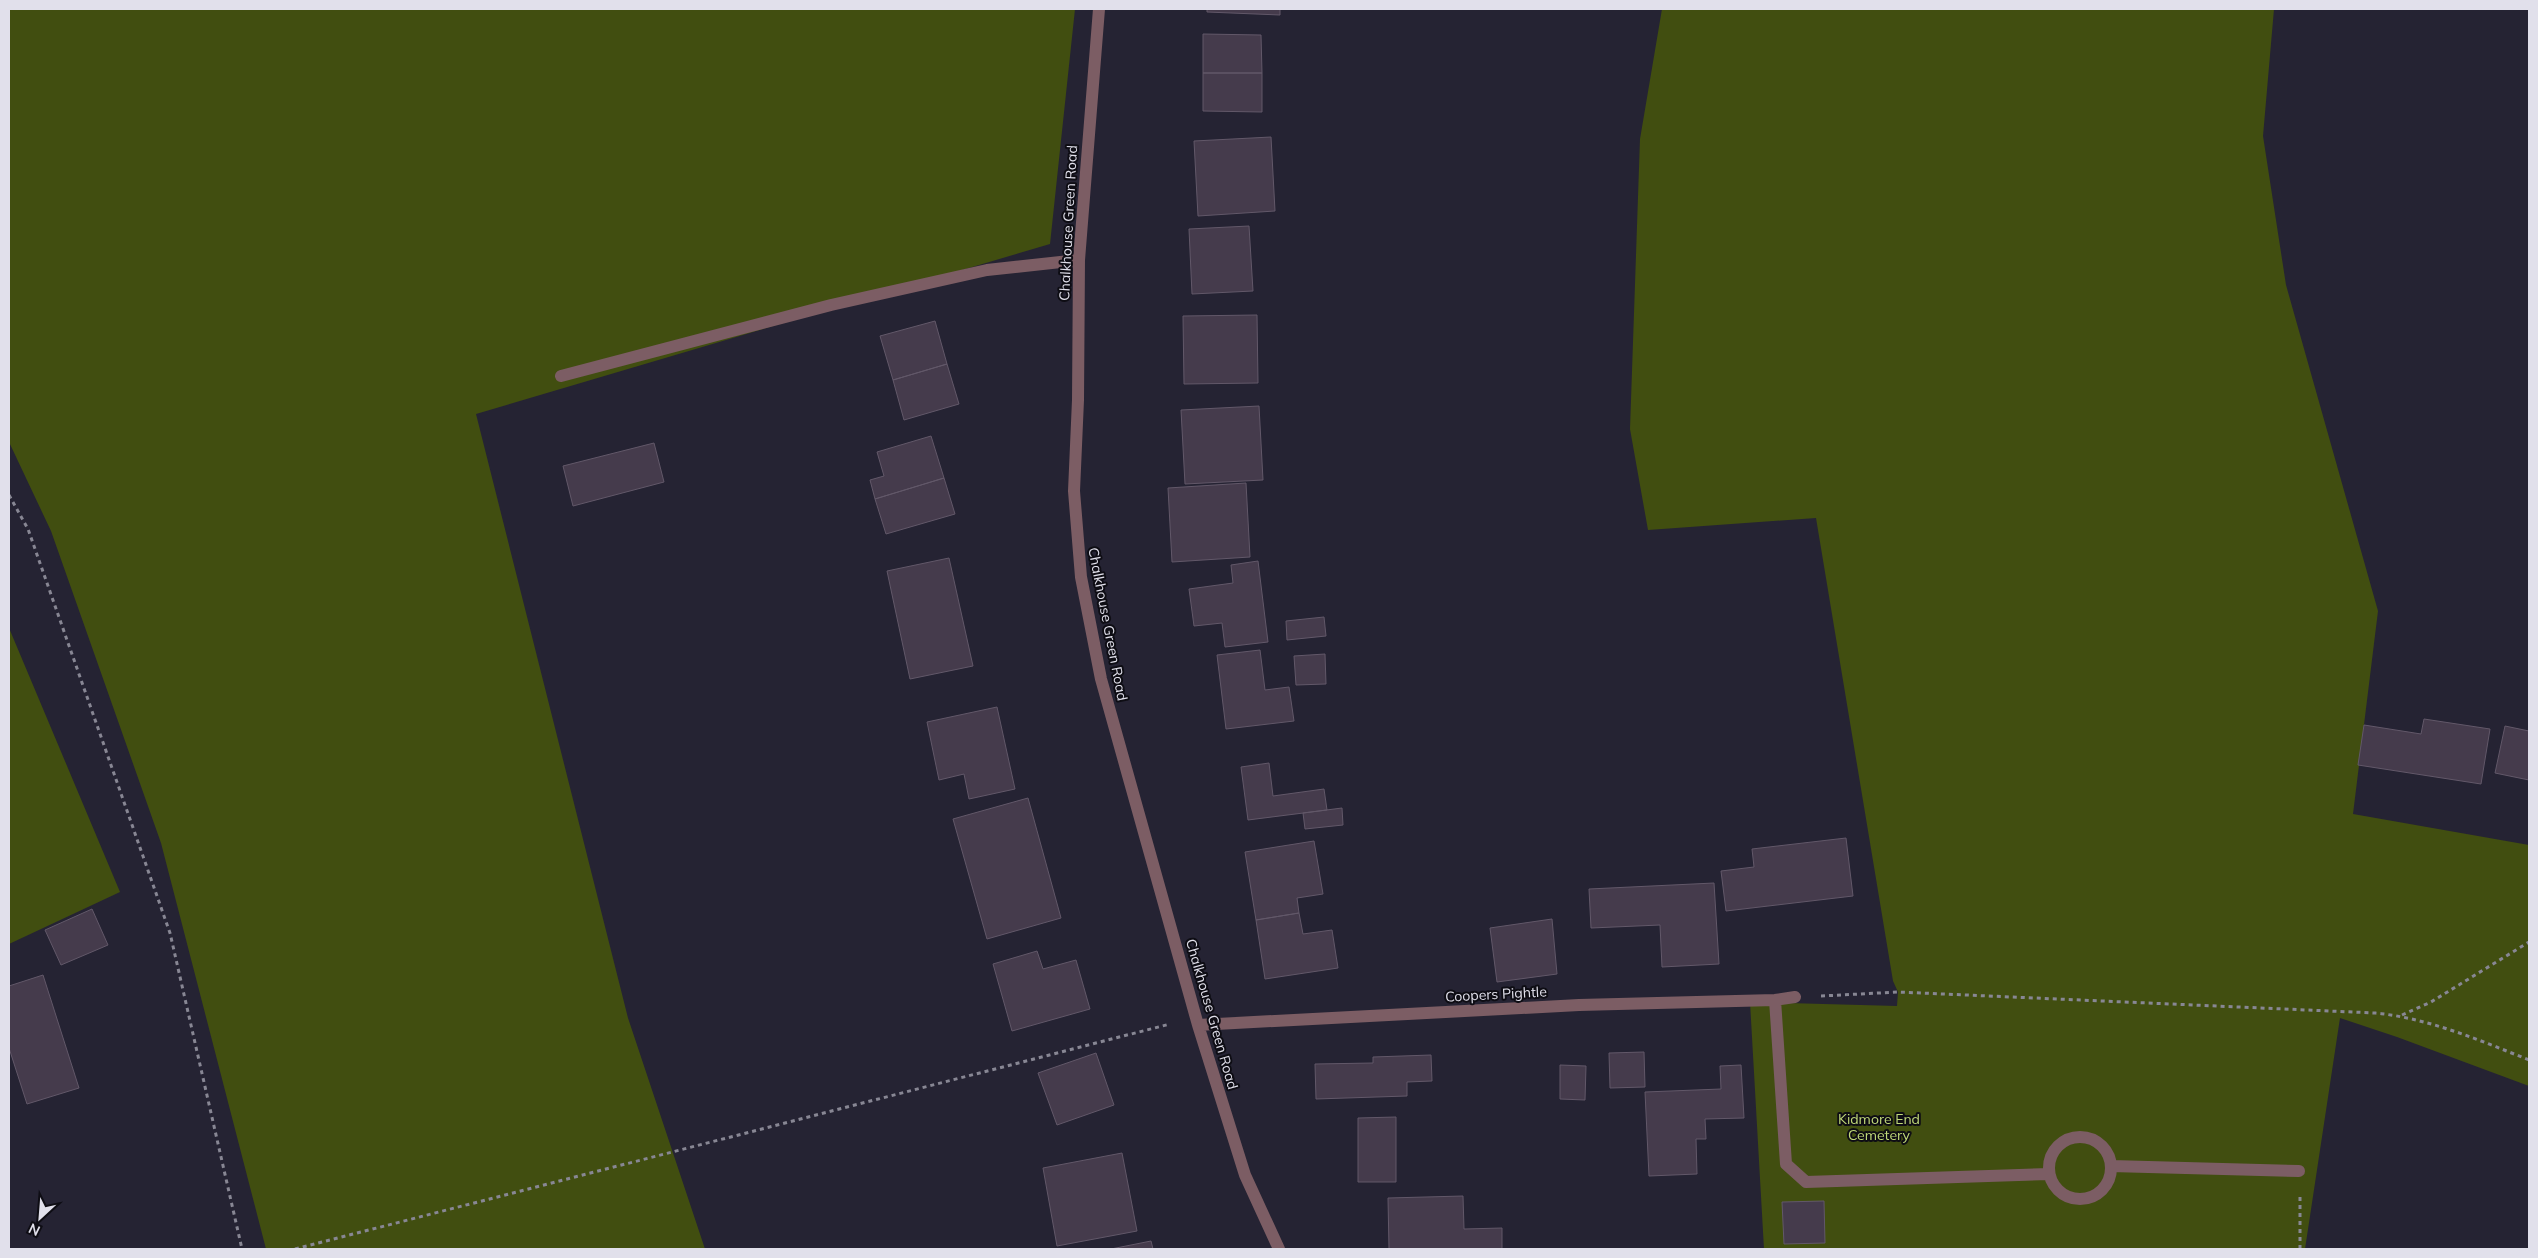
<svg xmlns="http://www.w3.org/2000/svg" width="2538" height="1258" font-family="Mulish,sans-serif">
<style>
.green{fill:#414e10}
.building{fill:#453b4c;stroke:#625869}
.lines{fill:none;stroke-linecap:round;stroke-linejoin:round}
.path{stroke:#888794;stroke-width:3;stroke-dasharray:4 4;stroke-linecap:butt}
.minor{stroke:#7c5d64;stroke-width:12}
.labels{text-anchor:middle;stroke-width:4;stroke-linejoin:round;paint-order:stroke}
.street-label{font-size:14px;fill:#e1e0eb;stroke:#0e0d14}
.park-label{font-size:14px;fill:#c0d979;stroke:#0e0d14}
</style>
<rect width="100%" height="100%" fill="#252333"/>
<path class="green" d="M9 9H1075L1050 244 476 414 628 1018 705 1249H266L161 843 51 531 9 442Z
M1662 9H2274L2263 136 2286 285 2378 611 2353 814 2529 845V1086L2397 1037 2340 1018 2305 1249H1764L1750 1002 1897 1006 1898 992 1893 981 1816 518 1648 530 1630 429 1640 139Z
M9 628 120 892 9 944Z"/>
<path class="building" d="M1207 9H1280V15L1207 12Z
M1203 34 1261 35 1262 73H1203Z
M1203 73H1262V112L1203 111Z
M1271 137 1275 211 1198 216 1194 141Z
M1249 226 1253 291 1192 294 1189 229Z
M1257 315 1258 383 1184 384 1183 316Z
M935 321 947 364 893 380 880 336Z
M947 364 959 404 904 420 893 380Z
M1259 406 1263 480 1185 484 1181 410Z
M931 436 944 478 875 499 870 480 884 476 877 452Z
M654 443 664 482 573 506 563 466Z
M944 478 955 514 886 534 875 499Z
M1246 483 1250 557 1172 562 1168 488Z
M949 558 973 666 910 679 887 571Z
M1258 561 1268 642 1225 647 1222 623 1194 626 1189 589 1233 583 1231 565Z
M1324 617 1326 636 1287 640 1286 621Z
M1260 650 1265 690 1289 687 1294 721 1226 729 1217 655Z
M1325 654 1326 684 1296 685 1294 656Z
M997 707 1015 789 969 799 964 774 939 780 927 722Z
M2424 719 2490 729 2481 784 2358 765 2364 725 2421 734Z
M2505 726 2529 731V780L2495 773Z
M1269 763 1273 796 1324 789 1327 810 1248 820 1241 767Z
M1028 798 1061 918 987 939 953 819Z
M1342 808 1343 825 1305 829 1303 813Z
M1846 838 1853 896 1726 911 1721 871 1754 867 1752 849Z
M1314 841 1323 894 1297 898 1299 913 1256 920 1245 852Z
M1714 883 1719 964 1662 967 1660 925 1591 928 1589 889Z
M92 909 108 945 61 965 45 930Z
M1299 913 1303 934 1332 930 1338 968 1265 979 1256 920Z
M1552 919 1557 974 1497 982 1490 928Z
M1037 951 1043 969 1076 960 1090 1009 1012 1031 993 964Z
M43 975 79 1088 27 1104 9 1048V986Z
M1644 1052 1645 1087 1610 1088 1609 1053Z
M1096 1053 1114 1105 1057 1125 1038 1073Z
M1431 1055 1432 1081 1407 1082V1096L1316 1099 1315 1064 1373 1063V1057Z
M1560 1065 1586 1066 1585 1100 1560 1099Z
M1741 1065 1744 1118 1705 1119 1706 1139H1696L1697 1174 1649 1176 1645 1092 1721 1089 1720 1066Z
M1396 1117V1182H1358V1118Z
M1122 1153 1137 1231 1057 1246 1043 1168Z
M1463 1196 1464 1229 1502 1228V1249H1389L1388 1198Z
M1824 1201 1825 1243 1784 1244 1782 1202Z
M1151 1241 1153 1249H1111Z"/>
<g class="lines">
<path class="path" d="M9 495 28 529 170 933 242 1249
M1821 996 1898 992 2375 1013C2428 1018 2479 1040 2529 1060
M2402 1015 2431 1002 2529 942
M2300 1197V1249
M295 1249 1170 1024"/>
<path class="minor" d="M1099 9 1079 260 1078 400 1074 491 1081 577 1101 679 1198 1025 1245 1175 1279 1249
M561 376 831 305 987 270 1079 260
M1775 1000 1786 1164 1806 1182 2049 1174
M1198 1025 1579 1005 1775 1000 1795 997
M2049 1168a31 31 0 1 1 62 0a31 31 0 1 1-62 0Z
M2111 1166 2299 1171"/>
</g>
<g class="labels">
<g class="street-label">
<text transform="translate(1068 223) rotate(-87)" y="5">Chalkhouse Green Road</text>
<text transform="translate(1108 624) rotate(79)" y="5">Chalkhouse Green Road</text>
<text transform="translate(1496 994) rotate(-3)" y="5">Coopers Pightle</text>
<text transform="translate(1212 1014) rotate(74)" y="5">Chalkhouse Green Road</text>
</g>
<g class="park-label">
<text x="1879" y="1124">Kidmore End<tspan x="1879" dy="16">Cemetery</tspan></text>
</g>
</g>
<rect width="2538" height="1258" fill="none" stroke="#e1e0eb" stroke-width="20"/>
<g transform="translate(40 1218) rotate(206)" stroke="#0e0d14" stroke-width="4" paint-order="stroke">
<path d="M0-4L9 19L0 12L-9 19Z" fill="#e1e0eb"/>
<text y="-8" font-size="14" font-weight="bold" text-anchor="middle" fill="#e1e0eb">N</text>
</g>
</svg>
